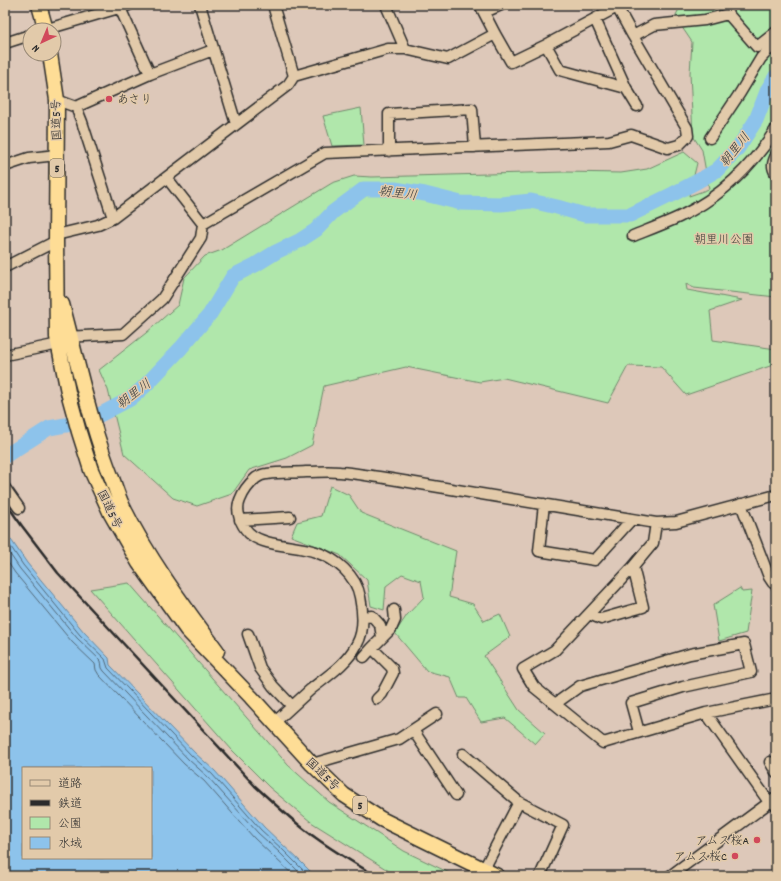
<svg xmlns="http://www.w3.org/2000/svg" width="781" height="881" font-family="Dekko,'Klee One',sans-serif">
<style>
.green{fill:#b0e7ab;stroke:#6e896b}
.water{fill:#8dc3eb;stroke:#66869e;fill-rule:evenodd}
.lines{fill:none;stroke-linecap:round;stroke-linejoin:round}
.shore{stroke:#526878;stroke-width:1}
.river{stroke:#8dc3eb;stroke-width:15}
.minor-casing{stroke:#2b2b2b;stroke-width:13}
.highway-casing{stroke:#2b2b2b;stroke-width:17}
.minor{stroke:#e2caaa;stroke-width:10}
.highway{stroke:#fedd96;stroke-width:14}
.rail{stroke:#2b2b2b;stroke-width:2.5}
.poi-dot{fill:#d1495b;stroke:#e2caaa;stroke-width:1.5}
.labels{text-anchor:middle;stroke-width:3;stroke-linejoin:round;paint-order:stroke}
.shield{fill:#e2caaa;stroke:#625b51;stroke-width:1}
.shield-label{font-size:11px;font-weight:bold;fill:#2b2b2b}
.poi-label{font-size:12px;fill:#2b2b2b;stroke:#e2caaa;text-anchor:end}
.street-label{font-size:12px;fill:#2b2b2b;stroke:#e2caaa}
.park-label{font-size:12px;fill:#383e38;stroke:#e2caaa}
.water-label{font-size:13px;font-style:italic;fill:#353a3e;stroke:#e2caaa}
</style>
<rect width="100%" height="100%" fill="#ddc8b9"/>
<filter id="ink" filterUnits="userSpaceOnUse"><feTurbulence type="fractalNoise" baseFrequency=".025" numOctaves="2"/><feDisplacementMap in="SourceGraphic" scale="8" xChannelSelector="R" yChannelSelector="G"/><feConvolveMatrix kernelMatrix="1 2 1 2 8 2 1 2 1" color-interpolation-filters="sRGB"/></filter>
<g filter="url(#ink)">
<path class="green" d="M681 5H776V297L694 288 686 284 687 290 742 300 710 311 713 340 776 349V364L686 395 661 367 628 366 608 403 504 378 480 382 406 367 324 386 312 445 287 458 249 470 232 494 197 506 173 498 124 454 108 390 99 370 146 333 178 305 184 278 205 256 222 250 332 183 354 176 372 177 565 172 621 173 647 169 684 152 697 163 689 196 709 189 702 150 693 136 690 73 692 42 675 17Z
M361 108 364 145 332 146 323 116Z
M330 486 349 495 361 513 456 551 449 597 473 604 484 621 500 614 510 637 484 656 519 710 545 733 535 744 505 718 481 722 466 698H459L450 677 427 671 395 633 407 615 424 597 421 581 402 574 386 586 384 610 371 606 367 580 340 555 291 536 297 522 321 516Z
M129 583 288 765 329 802 404 851 456 876H397L311 822 269 787 232 750 90 589Z
M740 588 742 592 752 591 746 633 719 641 713 605Z"/>
<path class="water" d="M5 531 27 563 84 632 109 658 110 665 195 753 215 771 264 827 300 861 315 876H5ZM23 768H151V858H23Z"/>
<g class="lines">
<path class="shore" d="M5 538 23 565 80 635 105 659 108 668 192 756 212 774 261 830 282 849 309 876
M5 547 20 569 77 638 101 661 102 668 104 671 189 760 208 777 258 833 279 852 303 876
M5 558 15 573 72 642 95 664 96 670 99 675 184 764 204 781 254 838 294 876"/>
<path class="river" d="M5 456 49 428 88 421 130 399 145 386 181 348 210 314 233 276 255 265 276 252 299 241 316 230 333 212 364 189H395L425 194 461 203 501 204 531 201 557 207 585 215H630L673 194 698 181 717 170 738 148 756 120 768 89 776 76"/>
<defs>
<path id="minor" d="M200 5 236 124
M273 5 294 76
M386 5 405 49
M480 5 495 34 511 62 546 45 617 7
M120 8 150 74
M485 12 501 5
M595 19 626 88 637 106
M44 30 129 5
M633 36 654 25 705 20 728 14 757 47 776 32
M5 43 30 35
M546 45 560 70 626 88
M57 100 76 107 150 74 213 50
M76 107 82 122 113 218
M710 138 740 93 761 58 776 42
M389 151V114L472 109 475 147
M776 155C773 163 771 166 776 174
M5 166 29 158 57 155
M167 178 203 224 325 153 609 141 631 135 668 148 679 145 688 136 687 128 633 36 616 5
M56 235 98 225 113 218 288 85 294 76 388 49H405L448 59 495 34
M633 236C648 230 664 224 679 217 721 197 751 168 776 129
M5 267 56 241
M65 337 123 334 162 299 201 238 203 224
M5 355 59 344
M5 488 19 508
M544 504 539 551 595 560 632 519
M741 504 769 577 773 583 776 584
M240 520 290 517
M656 523 653 543 633 567 555 650 523 669 534 687 603 743 706 713 769 802 776 805
M589 614 601 619 643 607 633 567
M363 617 372 616 380 625 382 637
M248 634 260 668 273 686 292 706
M372 648 392 668 393 673 382 694 377 699
M364 657 372 648 391 629 395 620 394 610
M555 704 580 686 690 654 744 644 751 672 683 687 631 703 639 732
M706 713 771 700
M274 723C286 712 298 701 310 690 326 677 347 664 357 644 365 630 363 612 360 597 356 575 336 559 316 552 297 545 264 547 249 533 241 525 235 511 240 500 243 492 249 484 256 478 259 476 264 474 267 474 280 472 294 473 306 472 317 472 329 471 340 472 355 473 370 476 385 478L656 523 676 522 776 495
M413 730 456 795
M463 754 519 802 563 825 540 876
M770 762 776 772
M312 764 399 739 437 714
M484 869 519 802
M670 876 774 799"/>
<path id="highway" d="M39 5 46 30
M50 54 57 100 56 241 57 337 68 392 79 432 91 470 111 514 139 563 187 630 251 697 312 764 344 795 381 819 497 876
M62 304C78 363 90 424 113 481 116 490 119 499 123 507 148 558 183 605 217 651"/>
</defs>
<use href="#minor" class="minor-casing"/>
<use href="#highway" class="highway-casing"/>
<use href="#minor" class="minor"/>
<use href="#highway" class="highway"/>
<path class="rail" d="M5 502 22 526 58 573 255 786C275 804 294 823 316 838 335 852 356 864 376 876"/>
</g>
</g>
<g class="poi-dot">
<circle cx="109" cy="99" r="4"/>
<circle cx="757" cy="840" r="4"/>
<circle cx="735" cy="856" r="4"/>
</g>
<g class="labels">
<g class="shield">
<rect x="50" y="159" width="14" height="18" rx="3"/>
<rect x="353" y="796" width="14" height="18" rx="3"/>
</g>
<g class="shield-label">
<text x="57" y="172">5</text>
<text x="360" y="809">5</text>
</g>
<g class="poi-label">
<text x="117" y="103" text-anchor="start">あさり</text>
<text x="749" y="844">アムス桜A</text>
<text x="727" y="860">アムス桜C</text>
</g>
<g class="street-label">
<text transform="translate(56 120) rotate(-92)" y="4">国道5号</text>
<text transform="translate(110 509) rotate(64)" y="4">国道5号</text>
<text transform="translate(323 774) rotate(44)" y="4">国道5号</text>
</g>
<g class="park-label">
<text x="724" y="243">朝里川公園</text>
</g>
<g class="water-label">
<text transform="translate(734 149) rotate(-51)" y="5">朝里川</text>
<text transform="translate(398 192) rotate(7)" y="5">朝里川</text>
<text transform="translate(133 393) rotate(-37)" y="5">朝里川</text>
</g>
</g>
<rect width="781" height="881" fill="none" stroke="#e2caaa" stroke-width="20"/>
<rect x="10" y="10" width="761" height="861" fill="none" stroke="#2b2b2b" stroke-width="1.5" filter="url(#ink)"/>
<rect x="22" y="767" width="130" height="92" fill="#e2caaa" stroke="#998a77"/>
<rect x="30" y="780" width="20" height="6" fill="#e2caaa" stroke="#998a77"/>
<text x="58" y="787" font-size="12" fill="#2b2b2b">道路</text>
<rect x="30" y="800" width="20" height="6" fill="#2b2b2b" stroke="#998a77"/>
<text x="58" y="807" font-size="12" fill="#2b2b2b">鉄道</text>
<rect x="30" y="817" width="20" height="12" fill="#b0e7ab" stroke="#998a77"/>
<text x="58" y="827" font-size="12" fill="#2b2b2b">公園</text>
<rect x="30" y="837" width="20" height="12" fill="#8dc3eb" stroke="#998a77"/>
<text x="58" y="847" font-size="12" fill="#2b2b2b">水域</text>
<g transform="translate(42 42) rotate(224)"><circle r="19" fill="#e2caaa" stroke="#998a77"/>
<path d="M0-3L7 15L0 10L-7 15Z" fill="#d1495b"/>
<text y="-6" font-size="11" font-weight="bold" text-anchor="middle" fill="#2b2b2b">N</text>
</g>
</svg>
